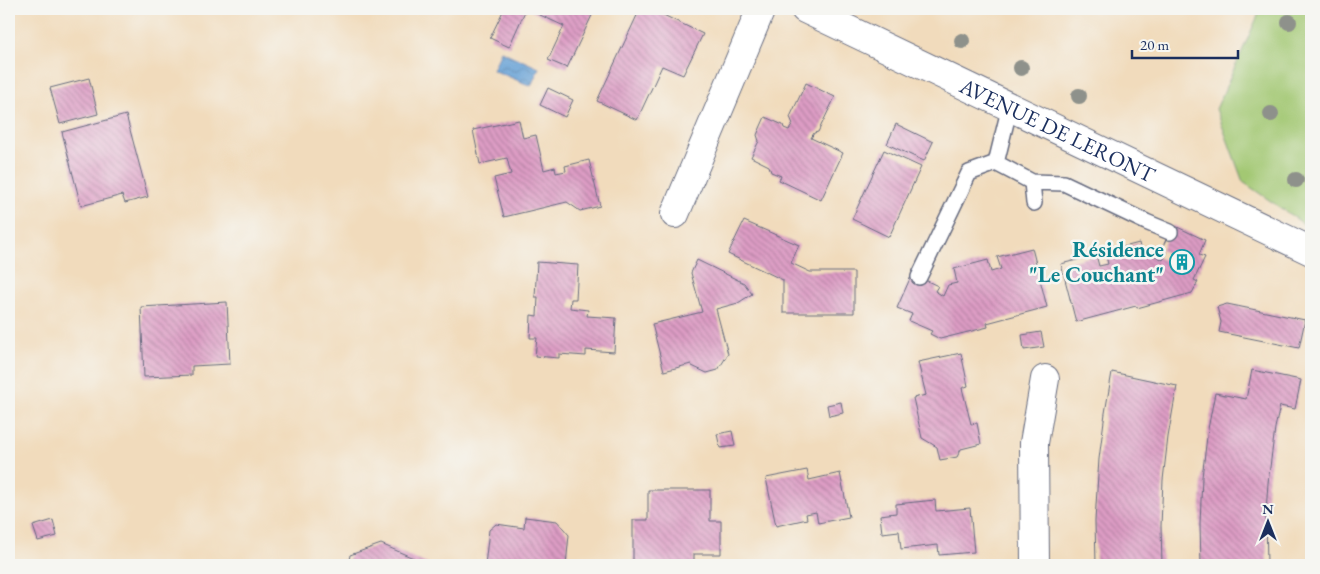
<svg xmlns="http://www.w3.org/2000/svg" width="1320" height="574" font-family="'EB Garamond',serif">
<style>
.green{fill:#a3c873;stroke:#5f7c68}
.water{fill:url(#water-waves);stroke:#406799}
.building{fill:url(#building-back-hatch)}
.lines{fill:none;stroke-linecap:round;stroke-linejoin:round}
.lane-casing{stroke:#666b7f;stroke-width:18}
.street-casing{stroke:#666b7f;stroke-width:30}
.lane{stroke:#fff;stroke-width:15}
.street{stroke:#fff;stroke-width:28}
.tree{fill:#8e918b}
.labels{text-anchor:middle;stroke-width:5;stroke-linejoin:round;paint-order:stroke}
.street-label{font-size:22px;fill:#1b2f5e;stroke:#f6f6f2}
.culture-label{font-size:22px;font-weight:bold;fill:#0d838f;stroke:#f6f6f2;text-anchor:end}
</style>
<defs>
<pattern id="water-waves" width="16" height="10" patternUnits="userSpaceOnUse" patternTransform="scale(1.25)"><rect width="16" height="10" fill="#649fd4"/><path d="M0 5q4-4 8 0t8 0" fill="none" stroke="#5282af"/></pattern>
<pattern id="building-back-hatch" width="6" height="6" patternUnits="userSpaceOnUse" patternTransform="scale(1.25)"><rect width="6" height="6" fill="#dd9cc4"/><path d="M-1 5l2 2M0 0l6 6M5-1l2 2" fill="none" stroke="#b280a2"/></pattern>
</defs>
<rect width="100%" height="100%" fill="#f6f6f2"/>
<filter id="ink" filterUnits="userSpaceOnUse"><feTurbulence type="fractalNoise" baseFrequency=".02" numOctaves="2"/><feDisplacementMap in="SourceGraphic" scale="10" xChannelSelector="R" yChannelSelector="G"/><feConvolveMatrix kernelMatrix="1 2 1 2 8 2 1 2 1" color-interpolation-filters="sRGB"/></filter>
<filter id="wash" filterUnits="userSpaceOnUse"><feTurbulence type="fractalNoise" baseFrequency=".0096" numOctaves="4" result="noise"/><feDisplacementMap in="SourceGraphic" scale="20" xChannelSelector="R" yChannelSelector="G"/><feGaussianBlur stdDeviation="1.12" result="paint"/><feColorMatrix in="noise" values="0 0 0 0 0 0 0 0 0 0 0 0 0 0 0 0 0 1.4 0 .05"/><feComposite in="paint" operator="in"/></filter>
<g filter="url(#wash)">
<rect width="100%" height="100%" fill="#f1dbbc"/>
<path class="green" d="M1261 9H1311V229L1243 182 1216 109Z"/>
<path class="water" d="M501 51 539 68 531 86 493 70Z"/>
<g id="blocks">
<path class="building" d="M504 9H526L509 47 490 38Z
M527 9H595L567 68 548 60 564 26Z
M640 9H651L703 34 683 75 662 66 637 120 597 101Z
M89 78 98 114 60 124 50 88Z
M806 83 835 97 818 132 814 133 811 138 843 153 821 200 779 180 781 176 771 172 769 166 751 157 759 141 757 135 765 117 783 125 784 128 789 130 793 124 790 117Z
M548 88 573 100 565 117 540 105Z
M126 115 148 197 125 203 122 195 81 206 62 132Z
M519 120 523 138 536 135 544 170 555 167 556 173 566 171 565 166 589 160 600 206 580 211 567 202 504 217 494 178 511 174 507 158 480 164 473 130Z
M896 124 933 142 924 161 887 144Z
M884 150 921 167 889 237 852 219Z
M744 221 799 245 791 263 810 272H854V313H783V280L728 254Z
M1173 225 1205 240 1199 255 1205 257 1194 280 1198 282 1192 293 1137 308 1136 306 1076 322 1061 264 1096 255 1099 266 1108 264 1105 252 1139 243 1142 257 1152 254 1163 260 1167 253 1161 250Z
M1032 248 1047 307 987 323 988 327 940 339 930 334 932 331 909 321 912 314 897 308 912 274 938 286 935 291 943 296 948 285 957 283 954 269 988 260 991 272 1001 269 997 257Z
M697 260 744 283 752 294 738 303 716 309 728 354 718 370 707 373 692 366 691 364 664 371 652 324 702 312 691 273Z
M537 262 578 265 576 299H571L570 308 588 310 587 316 616 318 614 352 586 350V356L559 354V358L535 356 537 338H530L531 315 537 316 538 297H535Z
M227 302 230 364 192 366V375L144 377 141 307Z
M1227 304 1305 320 1299 348 1219 332 1221 322 1217 307Z
M1041 332 1044 347 1024 350 1022 335Z
M961 353 968 386 962 388 971 424 977 423 981 444 961 449 957 457 940 460 937 447 922 438 913 398 926 395 918 362Z
M1252 370 1301 380 1295 409 1280 406 1275 428 1268 483 1266 512 1267 565H1201L1200 524 1202 477 1208 429 1215 393 1246 399Z
M1112 372 1177 386 1168 437 1163 480 1161 526 1162 565H1096L1095 521 1099 459 1105 413Z
M841 402 843 413 829 416 827 405Z
M732 431 735 446 720 448 717 434Z
M807 470 809 480 840 473 849 517 818 523 816 512 806 514 807 519 776 526 766 478Z
M648 490H710V521H721V554H694V565H636L633 562V520H648Z
M935 500 936 511 970 508 974 552 939 555 938 545 901 549 899 531 882 533 880 515 896 513V504Z
M525 517 557 521 569 535 566 565H485L489 530 496 524 524 528Z
M53 520 57 536 38 541 33 526Z
M381 544 418 560 430 565H348L350 555Z"/>
</g>
</g>
<g filter="url(#ink)">
<use href="#blocks" fill-opacity="0" stroke="#666b7f" stroke-width="1"/>
<g class="lines">
<defs>
<path id="lane" d="M1010 106 996 163 1032 182 1034 203
M1032 182 1064 183 1146 222 1170 232
M919 277 969 173 996 163"/>
<g id="street">
<path id="s1" d="M805 9 1311 251"/>
<path d="M675 214 761 9"/>
<path d="M1035 565 1034 443 1045 379"/>
</g>
</defs>
<use href="#lane" class="lane-casing"/>
<use href="#street" class="street-casing"/>
<use href="#lane" class="lane"/>
<use href="#street" class="street"/>
</g>
<g class="tree">
<circle cx="1289" cy="22" r="8"/>
<circle cx="962" cy="41" r="8"/>
<circle cx="1021" cy="68" r="8"/>
<circle cx="1079" cy="96" r="8"/>
<circle cx="1271" cy="114" r="8"/>
<circle cx="1296" cy="180" r="8"/>
</g>
</g>
<defs>
<symbol id="building-ring" viewBox="-11 -11 22 22"><circle r="9.5" fill="#f6f6f2" stroke="#0f9aa8" stroke-width="1.5"/><path d="M-4-6H4V6H1V3H-1V6H-4ZM-2.5-4.3h1.7v1.8h-1.7ZM.8-4.3h1.7v1.8H.8ZM-2.5-1h1.7V.8h-1.7ZM.8-1h1.7V.8H.8Z" fill="#0f9aa8"/></symbol>
</defs>
<g fill-rule="evenodd">
<use href="#building-ring" x="1168" y="248" width="28" height="28"/>
</g>
<g class="labels">
<g class="street-label">
<text dy="8" stroke="none"><textPath href="#s1" startOffset="280">AVENUE DE LERONT</textPath></text>
</g>
<g class="culture-label">
<text x="1164" y="257">Résidence<tspan x="1164" dy="25">"Le Couchant"</tspan></text>
</g>
</g>
<rect width="1320" height="574" fill="none" stroke="#f6f6f2" stroke-width="30"/>
<g transform="translate(1268 522)" stroke="#f6f6f2" stroke-width="4" paint-order="stroke">
<path d="M0-4L9 19L0 12L-9 19Z" fill="#1b2f5e"/>
<text y="-8" font-size="14" font-weight="bold" text-anchor="middle" fill="#1b2f5e">N</text>
</g>
<path d="M1132 50v8h106v-8" fill="none" stroke="#1b2f5e" stroke-width="2.5"/>
<text x="1140" y="50" font-size="15" fill="#1b2f5e" stroke="#f6f6f2" stroke-width="4" paint-order="stroke">20 m</text>
</svg>
